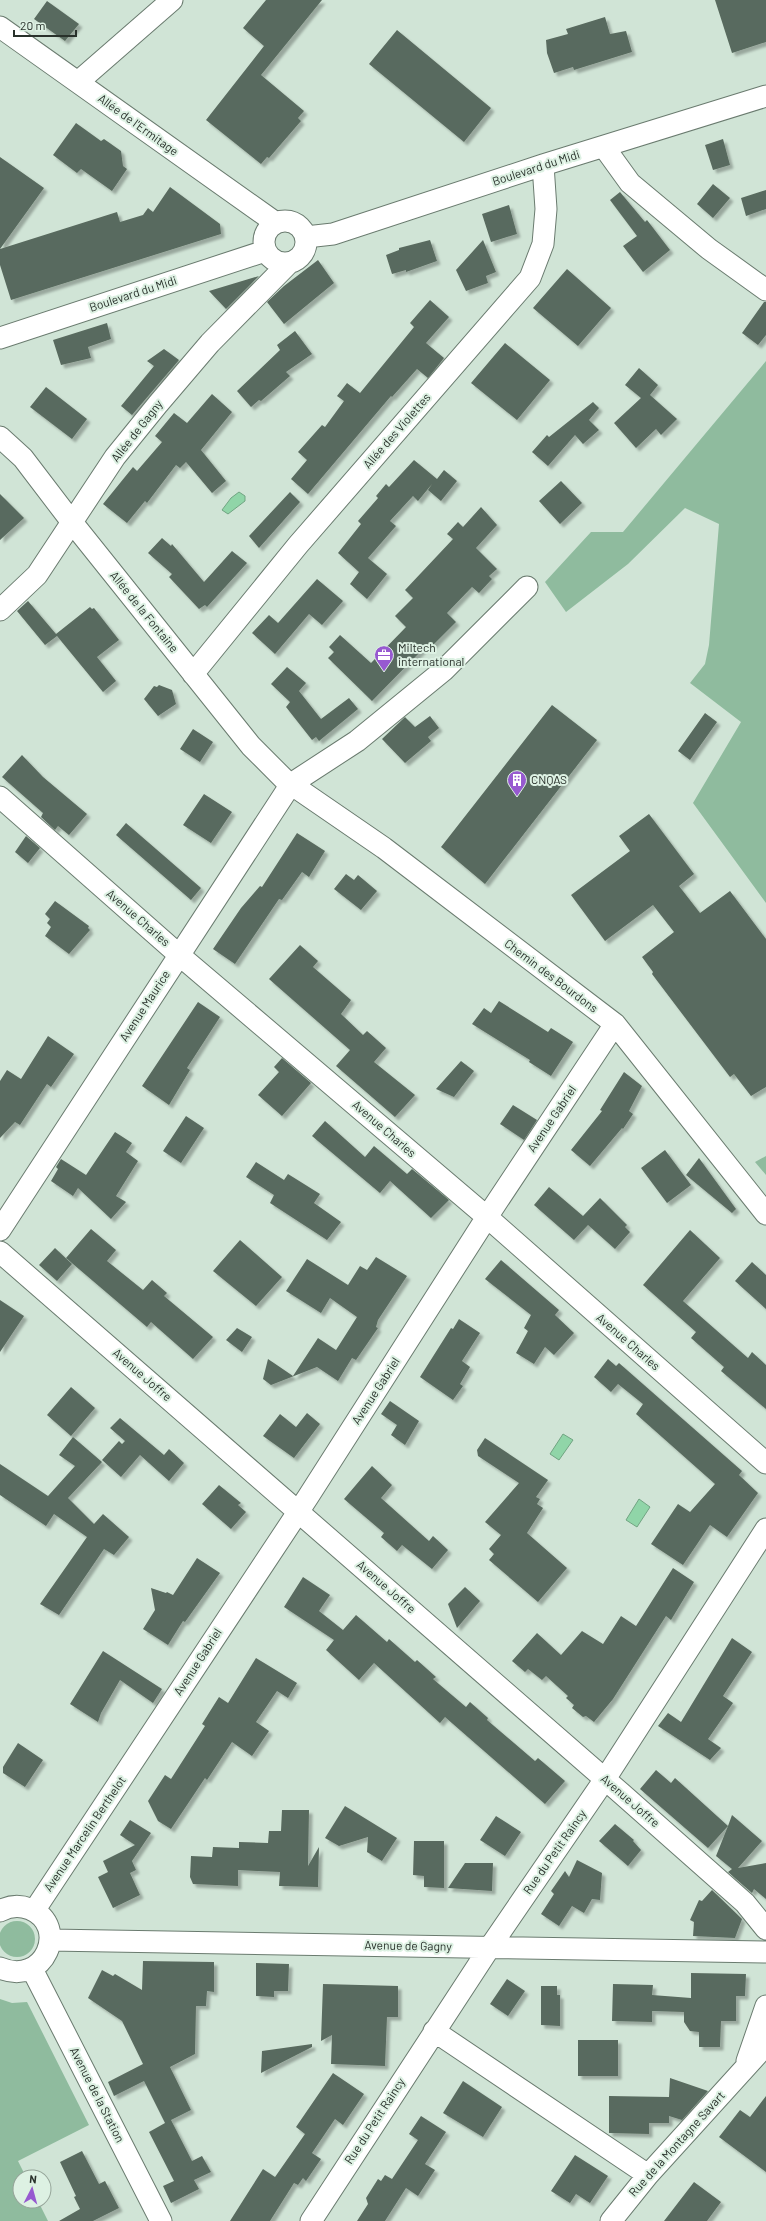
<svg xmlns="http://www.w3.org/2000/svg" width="766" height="2221" font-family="Barlow,sans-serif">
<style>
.green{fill:#8fbb9e}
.water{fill:#90d5a8;stroke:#71a482}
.building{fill:#596a5e;filter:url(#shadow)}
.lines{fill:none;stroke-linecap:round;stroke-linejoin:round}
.minor-casing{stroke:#6a7b6f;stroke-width:23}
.minor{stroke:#fff;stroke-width:21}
.labels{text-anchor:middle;stroke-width:4;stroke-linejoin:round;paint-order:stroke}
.street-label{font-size:12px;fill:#29312b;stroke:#ddf1e3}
.poi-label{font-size:12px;fill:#29312b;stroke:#ddf1e3;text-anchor:start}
</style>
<defs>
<filter id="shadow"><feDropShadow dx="3.5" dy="3.5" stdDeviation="1" flood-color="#0004"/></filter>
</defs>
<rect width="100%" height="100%" fill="#d0e4d6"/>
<path class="green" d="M766 361V903L693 803 741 722 690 683 705 664 709 645 719 524 685 508 628 564 566 612 545 582 591 532H623Z
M766 1156V1175L755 1162Z
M-1 1939a18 18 0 1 1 36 0a18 18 0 1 1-36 0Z
M0 1999 12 2003 27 2002 89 2125 18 2161 26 2177H20V2201H38L48 2221H0Z"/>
<path class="water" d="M239 492 245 496V501L228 514 222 510 231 498Z
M563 1434 573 1440 559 1460 550 1454Z
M639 1499 650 1507 637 1527 626 1520Z"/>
<path class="building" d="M266 0H322L261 75 304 111 298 118 301 121 269 158 267 157 261 164 206 120 264 46 243 28Z
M715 0H766V42L732 53Z
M47 1 79 24 65 41 34 19Z
M605 17 610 34 626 31 632 52 574 70 573 67 554 73 547 53 546 40 568 34 566 29Z
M397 30 491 108 464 142 369 64Z
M76 123 101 141 104 139 121 151 123 166 127 169 112 191 81 169 77 173 53 155Z
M723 139 730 165 713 170 705 145Z
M0 157 44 188 0 249 117 212 120 222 143 215 148 208 153 212 170 187 220 224 221 234 11 300 0 265Z
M713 184 730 198 713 218 697 204Z
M766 190V209L746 216 741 198Z
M620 192 645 222 647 220 670 250 643 272 623 246 637 236 610 200Z
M509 205 517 234 491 242 482 214Z
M430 240 437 261 406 272V270L392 274 386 255 399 250V248Z
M483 240 496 272 486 276 488 283 466 291 456 270Z
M318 260 334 283 284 324 267 302 284 286Z
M567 269 611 308 578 346 533 308Z
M259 276 226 309 209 291Z
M430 300 449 317 426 343 444 358 428 378 417 369 392 397 391 396 308 494 291 479 307 460 298 452 322 425 325 427 344 401 337 396 347 383 360 393 414 327 410 323Z
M764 302H766V335L758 345 742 333Z
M107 323 111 339 88 347 91 358 61 365 53 340Z
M295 331 312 354 286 372 290 376 261 401 259 400 251 407 237 391 280 350 277 345Z
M505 343 550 380 517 420 471 383Z
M164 349 179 360 132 415 121 406 154 366 147 361Z
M639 368 658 385 650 395 677 419 661 435 656 429 636 448 614 423 641 398 625 385Z
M46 387 87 419 72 439 30 407Z
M212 394 232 412 201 450 226 481 212 493 186 462 180 468 176 465 147 503 145 501 127 523 103 504 133 467 137 471 162 442 155 436 174 413 187 423Z
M593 402 599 408 589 420 599 430 583 444 575 435 548 466 532 452 547 435 549 437Z
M414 460 437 479 444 470 457 481 441 501 428 490 432 484 418 501 413 496 390 521 396 526 368 558 387 574 367 599 350 584 359 572 338 553 361 524 358 521 378 498 376 496 386 484 389 487Z
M561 481 582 503 560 524 539 501Z
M290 492 300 502 259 548 249 536Z
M0 494 24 518 0 540Z
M481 507 497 525 476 548 497 569 489 576 492 579 479 593 472 587 447 613 456 622 428 650 425 647 372 701 328 658 334 652 329 647 340 635 371 663 406 627 395 616 413 598 405 590 453 539 447 534 458 522 463 527Z
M162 538 171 546 172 544 204 582 232 551 247 563 207 607 205 605 199 609 169 577 172 574 148 553Z
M317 579 343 601 322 625 309 614 275 654 252 633 269 615 278 623Z
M28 601 56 634 90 607 92 609 94 608 119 640 97 657 116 681 103 692 57 636 45 645 17 611Z
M287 667 306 683 299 691 321 719 349 698 358 709 319 741 316 737 312 740 286 707 290 702 271 684Z
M159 685 172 690 176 704 158 716 144 699 154 686 157 687Z
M552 705 597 740 485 884 441 847Z
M705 713 717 722 690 760 678 751Z
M430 716 439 728 428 737 431 741 405 763 382 739 405 717 415 727Z
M193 729 213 742 200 762 180 749Z
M22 755 43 777 87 814 69 835 58 826 55 830 41 817 43 813 2 777Z
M204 794 232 812 211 843 183 825Z
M649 814 694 874 679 886 700 913 730 891 766 939V1087L751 1096 734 1074 730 1077 652 974 653 972 642 957 674 932 653 905 605 941 571 895 630 851 619 836Z
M126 823 201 888 191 900 116 835Z
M297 833 325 851 309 877 302 872 282 900 279 899 235 964 213 949 241 908 260 886 262 887Z
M26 836 40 848 28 863 15 852Z
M346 874 354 880 358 875 377 891 361 910 334 889Z
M55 901 89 926 88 928 90 930 69 954 45 936 51 927 47 923 50 919 45 914Z
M300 945 318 961 313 967 351 1000 341 1014 363 1035 367 1031 386 1048 374 1062 415 1095 395 1117 336 1066 350 1050 269 979Z
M499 1001 548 1032 551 1028 573 1042 551 1076 529 1062 530 1060 472 1024 484 1008 491 1013Z
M198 1002 220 1017 187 1068 190 1070 169 1105 142 1086Z
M48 1036 74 1054 51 1087 47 1084 20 1125 15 1122 0 1138V1081L7 1070 21 1079Z
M282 1058 311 1083 282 1116 258 1095 279 1072 274 1067Z
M461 1061 474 1071 454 1097 436 1089Z
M624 1072 642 1086 629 1111 633 1114 623 1129 622 1128 590 1166 571 1150 602 1111 600 1110Z
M513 1105 537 1120 524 1140 500 1124Z
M186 1116 204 1128 181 1163 163 1151Z
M325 1121 365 1157 374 1146 407 1174 412 1169 449 1200 431 1218 390 1181 380 1193 312 1136Z
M115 1132 132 1143 126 1152 138 1161 116 1196 126 1202 111 1219 78 1188 73 1196 51 1181 58 1169 56 1167 61 1159 86 1175Z
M665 1150 691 1185 667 1203 641 1168Z
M699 1158 736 1209 732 1213 686 1175Z
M256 1162 284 1180 288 1174 320 1194 314 1203 341 1222 327 1240 270 1203 274 1195 246 1177Z
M549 1187 583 1216 600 1198 627 1225 625 1227 630 1232 615 1249 588 1225 574 1240 534 1205Z
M91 1229 116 1250 107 1261 143 1290 152 1280 167 1293 164 1296 213 1337 193 1359 151 1322 147 1327 66 1258Z
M690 1230 720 1258 683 1301 748 1358 752 1352 766 1365V1409L721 1371 724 1367 691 1338 696 1332 643 1285Z
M240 1240 282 1277 256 1306 213 1271Z
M55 1248 72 1264 57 1281 39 1265Z
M376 1257 407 1276 378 1320 376 1327 378 1328 356 1360 352 1358 338 1381 317 1367 271 1385 263 1379 268 1359 293 1376 318 1338 336 1350 357 1317 330 1298 321 1313 286 1291 307 1259 348 1285 360 1266 367 1270Z
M501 1260 559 1310 555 1315 574 1333 554 1355 545 1347 534 1364 516 1353 528 1331 524 1328 531 1315 485 1279Z
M752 1262 766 1275V1309L735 1281Z
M0 1300 24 1316 0 1352Z
M459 1319 480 1333 462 1361 470 1367 460 1384 463 1386 453 1400 420 1377 451 1328 453 1329Z
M237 1328 252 1337 242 1352 226 1340Z
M608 1359 616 1366 619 1363 742 1471 739 1475 758 1493 727 1537 710 1525 683 1565 651 1544 678 1504 690 1512 715 1484 636 1414 643 1404 618 1384 611 1392 594 1377Z
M71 1387 95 1408 71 1436 47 1415Z
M390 1401 419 1421 405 1445 391 1435 397 1425 381 1414Z
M307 1413 320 1424 294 1458 263 1436 280 1414 296 1427Z
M120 1418 164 1455 169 1449 184 1463 169 1481 140 1455 121 1477 102 1460 119 1441 122 1444 125 1441 110 1428Z
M73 1437 102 1462 68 1498 94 1524 103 1514 129 1537 114 1555 104 1549 59 1615 40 1604 87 1537 54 1514 46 1526 0 1495V1464L48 1496 75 1466 59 1455Z
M485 1438 548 1480 536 1497 540 1499 537 1504 543 1508 527 1533 567 1568 538 1602 489 1560 494 1554 489 1549 501 1535 485 1522 519 1483 478 1456 477 1450Z
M372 1466 392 1485 381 1498 429 1541 433 1536 448 1550 432 1569 402 1545 397 1551 381 1537 384 1533 344 1499Z
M219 1485 241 1503 238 1505 246 1512 231 1529 202 1504Z
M197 1558 220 1573 185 1622 183 1621 168 1645 143 1629 155 1610 151 1588 166 1593 167 1592 173 1595Z
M673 1568 694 1582 671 1620 666 1616 613 1699 594 1722 586 1716 583 1717 572 1708 574 1705 566 1698 568 1696 546 1676 542 1680 528 1669 525 1672 512 1661 537 1633 561 1655 582 1631 603 1644 621 1616 636 1626Z
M303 1577 330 1595 319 1611 343 1630 356 1615 387 1642 389 1639 415 1662 417 1660 436 1677 433 1679 466 1707 470 1702 488 1718 487 1720 535 1761 538 1758 565 1781 545 1804 445 1717 440 1723 374 1663 359 1680 326 1650 334 1640 284 1607Z
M465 1587 480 1601 457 1628 448 1604Z
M732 1638 752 1652 723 1696 733 1703 708 1739 721 1748 710 1760 658 1726 668 1713 681 1722Z
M103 1651 162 1689 153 1703 120 1680 101 1713 98 1722 70 1704Z
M256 1658 297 1683 288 1698 277 1691 256 1722 269 1731 252 1756 232 1742 207 1780 205 1778 171 1829 158 1821 148 1801 165 1775 171 1779 205 1726 202 1724 219 1697 228 1703Z
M18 1743 43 1760 25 1787 3 1773V1767Z
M656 1770 671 1783 675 1778 728 1826 732 1815 762 1841 738 1868 766 1863V1899L754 1889 752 1893 728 1872 732 1869 716 1856 728 1826 708 1848 640 1789Z
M345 1806 397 1838 382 1861 367 1852 368 1837 339 1846 325 1838Z
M282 1810H309L308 1866 319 1847 318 1887 279 1886 280 1872 238 1870V1886L193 1884 190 1877 191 1856 212 1857 213 1847 239 1848V1842L268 1843 269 1831H281Z
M496 1816 521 1832 505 1856 480 1840Z
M130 1820 151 1833 132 1861 136 1870 130 1873 140 1895 113 1908 98 1877 108 1872 103 1861 135 1845 120 1835Z
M615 1824 634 1840 633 1841 641 1850 628 1866 599 1841Z
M414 1841H444V1888L424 1887V1876L413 1875Z
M577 1860 602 1873 600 1900 592 1899 584 1913 572 1906 559 1926 541 1914 554 1894 551 1891 565 1871 569 1877Z
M465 1863H493L492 1891 448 1888Z
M712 1890 742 1919 735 1938 693 1936 694 1922 690 1920 699 1900 702 1901Z
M143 1961 214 1962V1992L207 1991 206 2006H196L195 2054 170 2067 191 2110 171 2120 192 2161 202 2156 211 2172 194 2180 199 2189 171 2203 163 2186 174 2181 149 2132 165 2123 144 2081 114 2096 108 2082 143 2064 122 2021 88 1998 102 1970 113 1976 115 1974 142 1990Z
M256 1963 289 1964 288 1991H274V1997L256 1996Z
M691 1973 746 1974 745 1996H736V2021H721L720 2047H699V2032L690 2031 684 2022V2012L652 2011V2022L612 2021 613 1984 653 1985 652 1995 691 1998Z
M507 1979 525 1991 508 2016 490 2004Z
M323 1984 398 1986V2017H387L385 2066 331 2064 332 2035 321 2041Z
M541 1986H557V1995H560V2026L541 2025Z
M578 2040H618V2076H578Z
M312 2044V2047L261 2073 262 2051Z
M333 2073 364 2094 343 2125 335 2119 312 2153 321 2159 306 2181 303 2178 298 2185 294 2183 270 2221H230L263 2169 275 2177 305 2134 296 2127Z
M670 2078 708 2091 682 2120 669 2116V2123H649V2134L609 2133V2096L669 2097Z
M463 2081 502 2107 483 2137 443 2113Z
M766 2096V2172L719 2137 740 2110 750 2117Z
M421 2116 446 2132 425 2164 435 2170 418 2196 406 2188 385 2221H357L368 2204 366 2198 378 2179 381 2181 385 2175 392 2179 418 2140 409 2134Z
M82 2151 99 2184 105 2181 119 2208 93 2221H59L80 2209 74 2197 76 2196 60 2162Z
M575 2155 608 2176 590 2203 576 2194 570 2203 551 2191Z
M694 2182 721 2202 707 2221H664Z"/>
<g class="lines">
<defs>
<path id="minor" d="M0 27 276 223
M78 82 172 0
M604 147 630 183 709 249 766 290
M264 242a21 21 0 1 1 42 0a21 21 0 1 1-42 0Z
M306 237 333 234 543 165 766 96
M0 338 265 251
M0 437 23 458 71 521 251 746 285 780 384 848 615 1024 766 1214
M0 610 37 575 115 457 158 404 210 343 289 263
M193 674 298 545 530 278 543 244 546 209 543 165
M0 797 178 954 487 1217 766 1463
M0 1230 291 784 357 741 444 670 527 587
M0 1252 622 1794 745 1903 766 1929
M0 1911C9 1906 20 1905 30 1909 70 1926 45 1987 0 1968
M34 1911 308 1497 487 1217 615 1024
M50 1940 766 1952
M32 1969 161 2221
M434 2031 648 2175
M747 2061 766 2006
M311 2221 490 1947 605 1779 766 1529
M611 2221 648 2175 766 2045"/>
</defs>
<use href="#minor" class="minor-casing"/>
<use href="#minor" class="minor"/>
</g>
<defs>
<symbol id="office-pin" viewBox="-11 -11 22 30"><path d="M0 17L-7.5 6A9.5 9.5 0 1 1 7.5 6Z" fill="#9759d0" stroke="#ddf1e3"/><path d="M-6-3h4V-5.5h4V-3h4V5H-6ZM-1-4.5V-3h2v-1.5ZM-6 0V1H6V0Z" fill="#fff"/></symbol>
<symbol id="building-pin" viewBox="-11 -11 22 30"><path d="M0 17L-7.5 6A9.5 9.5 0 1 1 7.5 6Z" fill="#9759d0" stroke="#ddf1e3"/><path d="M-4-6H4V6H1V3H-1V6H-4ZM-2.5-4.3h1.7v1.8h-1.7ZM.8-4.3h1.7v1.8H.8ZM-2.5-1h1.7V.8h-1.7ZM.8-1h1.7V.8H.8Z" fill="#fff"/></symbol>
</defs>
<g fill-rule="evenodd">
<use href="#office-pin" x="373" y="644" width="22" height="30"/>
<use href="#building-pin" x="506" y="769" width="22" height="30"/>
</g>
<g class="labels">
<g class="street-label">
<text transform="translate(138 125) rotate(36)" y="4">Allée de l'Ermitage</text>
<text transform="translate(536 168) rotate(-18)" y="4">Boulevard du Midi</text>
<text transform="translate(133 294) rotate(-18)" y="4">Boulevard du Midi</text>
<text transform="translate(137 431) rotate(-52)" y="4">Allée de Gagny</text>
<text transform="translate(397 431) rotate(-49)" y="4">Allée des Violettes</text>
<text transform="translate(144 612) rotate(51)" y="4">Allée de la Fontaine</text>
<text transform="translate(138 918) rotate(41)" y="4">Avenue Charles</text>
<text transform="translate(551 976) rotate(37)" y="4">Chemin des Bourdons</text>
<text transform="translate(145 1006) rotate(-57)" y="4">Avenue Maurice</text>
<text transform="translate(552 1119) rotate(-56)" y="4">Avenue Gabriel</text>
<text transform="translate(384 1129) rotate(41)" y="4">Avenue Charles</text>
<text transform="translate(628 1342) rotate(41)" y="4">Avenue Charles</text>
<text transform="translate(142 1375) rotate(41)" y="4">Avenue Joffre</text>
<text transform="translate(376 1391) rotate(-57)" y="4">Avenue Gabriel</text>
<text transform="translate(386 1587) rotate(41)" y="4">Avenue Joffre</text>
<text transform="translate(198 1662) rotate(-57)" y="4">Avenue Gabriel</text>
<text transform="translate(630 1801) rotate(41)" y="4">Avenue Joffre</text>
<text transform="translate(85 1834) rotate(-56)" y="4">Avenue Marcelin Berthelot</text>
<text transform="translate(555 1852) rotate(-55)" y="4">Rue du Petit Raincy</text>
<text transform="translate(408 1946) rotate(1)" y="4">Avenue de Gagny</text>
<text transform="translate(97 2095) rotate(63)" y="4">Avenue de la Station</text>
<text transform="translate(375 2121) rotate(-57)" y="4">Rue du Petit Raincy</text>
<text transform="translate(677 2144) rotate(-48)" y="4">Rue de la Montagne Savart</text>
</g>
<g class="poi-label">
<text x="398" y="652">Miltech<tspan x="398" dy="14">international</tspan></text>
<text x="531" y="784">CNQAS</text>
</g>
</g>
<g transform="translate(32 2189) rotate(6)"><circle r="19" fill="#ddf1e3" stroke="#95a499"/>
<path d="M0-3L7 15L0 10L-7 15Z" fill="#9759d0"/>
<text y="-6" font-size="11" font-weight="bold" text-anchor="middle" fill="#29312b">N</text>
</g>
<path d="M14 30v6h62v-6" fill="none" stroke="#29312b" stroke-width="2"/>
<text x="20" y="30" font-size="12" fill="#29312b" stroke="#ddf1e3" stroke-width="3" paint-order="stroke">20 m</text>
</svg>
